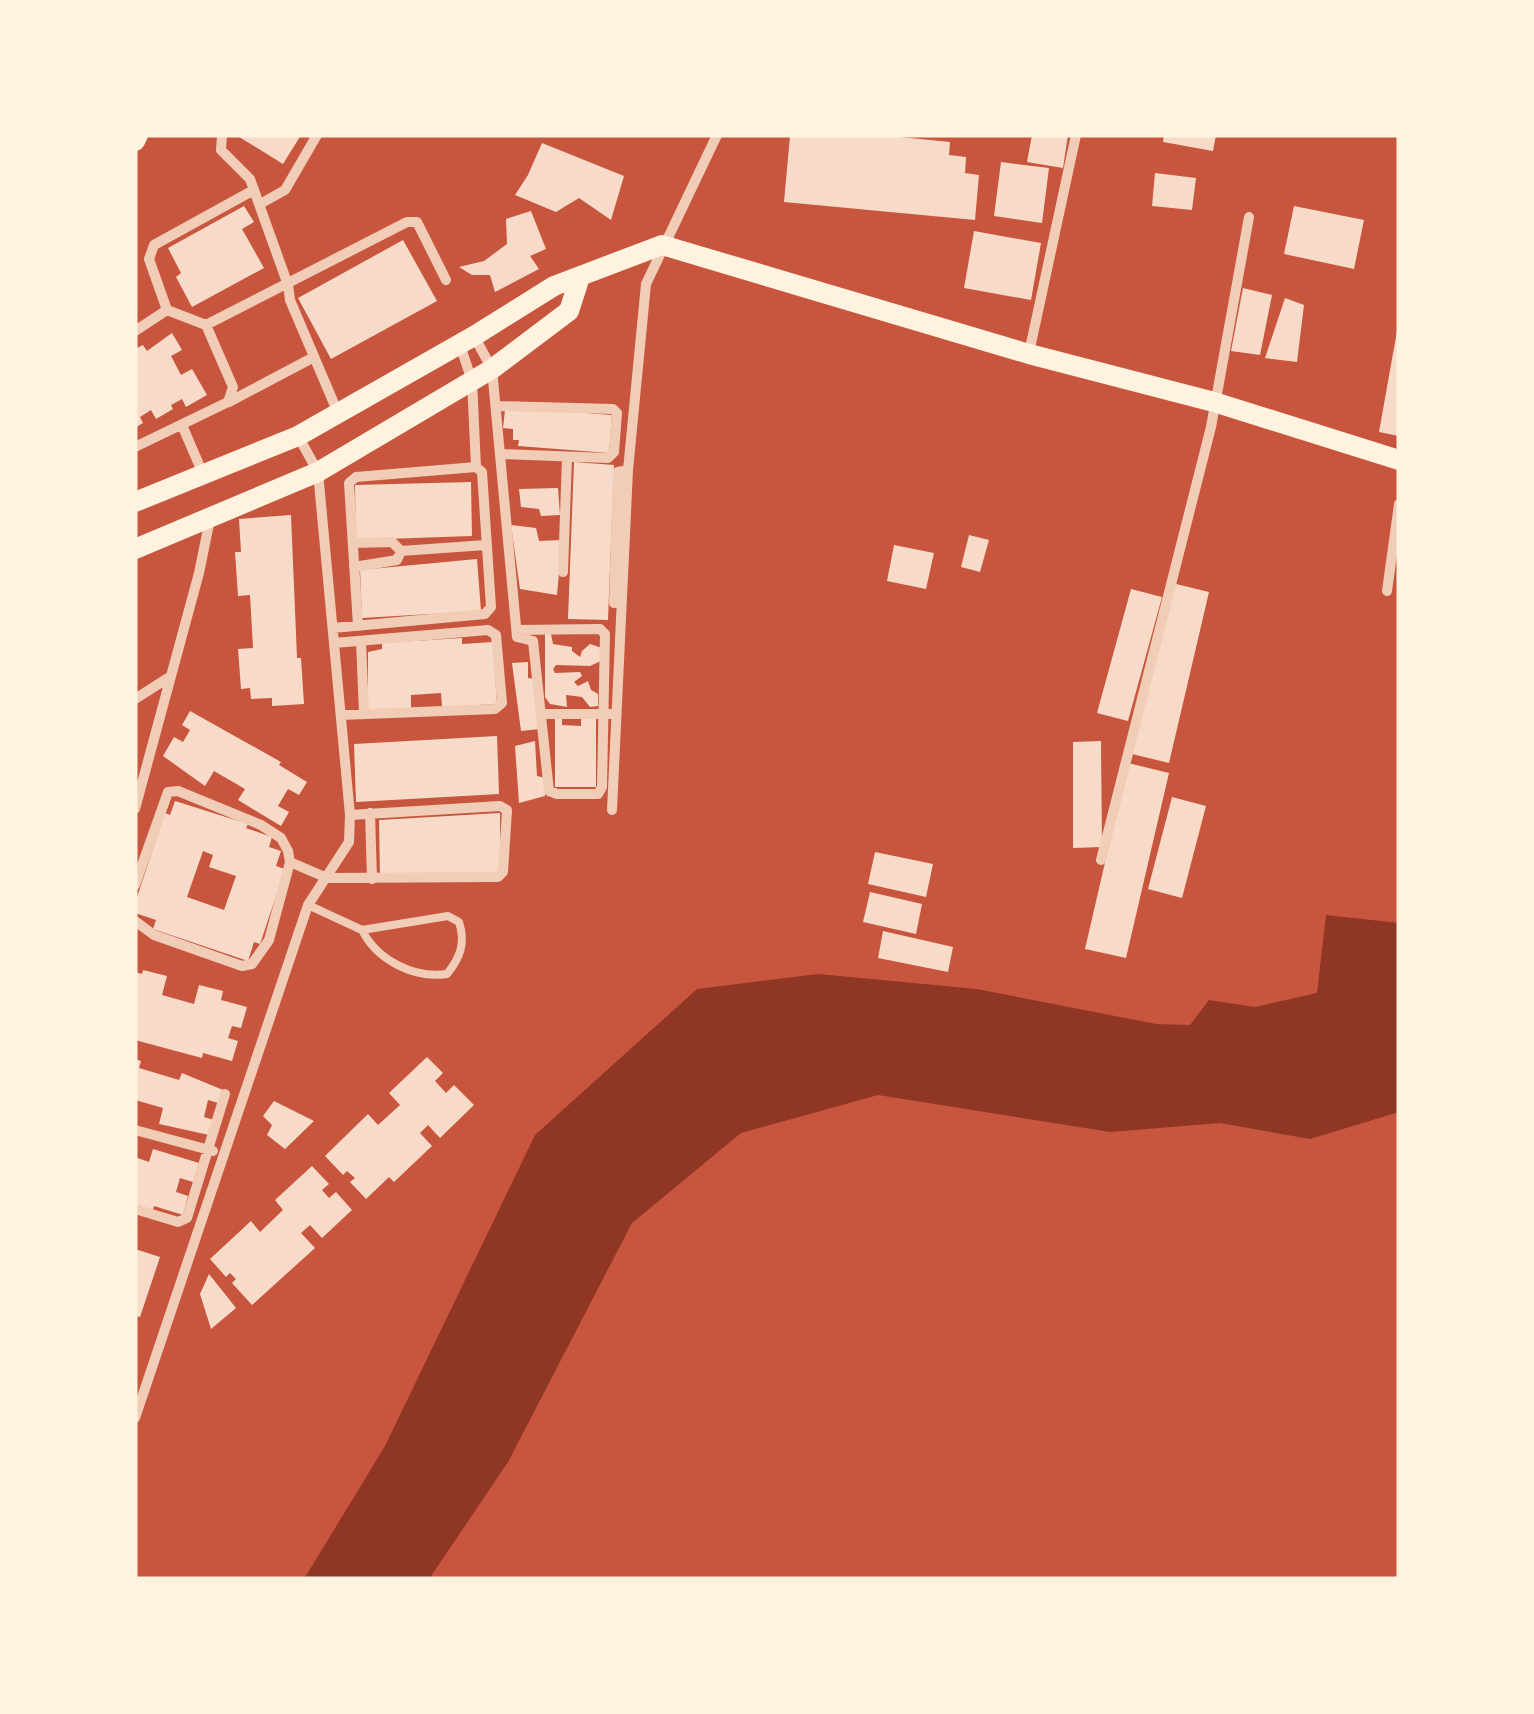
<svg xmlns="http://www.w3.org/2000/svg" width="1534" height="1714" font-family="Figtree,sans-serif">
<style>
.water{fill:#8f3625}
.building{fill:#f7dbc8;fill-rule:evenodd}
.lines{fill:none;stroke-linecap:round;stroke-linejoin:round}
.service{stroke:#f1ccb7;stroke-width:8}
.minor{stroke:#f1ccb7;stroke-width:10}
.secondary{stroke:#fff3e0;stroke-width:20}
</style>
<rect width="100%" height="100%" fill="#c8553d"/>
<path class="water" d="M1326 915 1399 923V1112L1310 1139 1220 1123 1110 1132 878 1095 741 1133 632 1223 508 1462 429 1579H304L385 1446 535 1135 697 989 818 974 977 989 1156 1024 1190 1025 1209 1000 1255 1007 1317 993Z"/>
<path class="building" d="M236 135H301L283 164Z
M807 135H880L950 142 949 155 966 157 965 173 979 175 975 220 784 202 790 136Z
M1032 135H1068L1063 168 1027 162Z
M1164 135H1216L1213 151 1163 142Z
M542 143 624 176 611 220 579 198 556 212 515 195 528 175Z
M1001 162 1049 168 1042 223 994 216Z
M1155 173 1196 178 1192 210 1152 206Z
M244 206 254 222 242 229 264 268 192 307 176 277 181 273 168 248Z
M1294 206 1364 220 1354 269 1284 254Z
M531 211 546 249 530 256 539 269 495 292 490 275H472L459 267 484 261 507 244 506 219Z
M974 231 1041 243 1031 300 964 288Z
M403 240 437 301 331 359 298 298Z
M1243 288 1272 295 1260 355 1231 351Z
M1285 298 1304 305 1297 362 1265 358Z
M1397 331 1399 332V436L1379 432Z
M172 333 182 350 171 356 181 375 192 369 207 395 186 407 182 399 171 405 173 409 156 419 151 410 140 417 143 423 135 428V349L143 345 147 351Z
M517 408 612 415 609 453 518 446 519 440H513V429L503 428 505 410Z
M574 462 614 465 608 620 568 619Z
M471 482 472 536 356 540 355 485Z
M558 488 560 515 541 516 539 509 521 507 519 489Z
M291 515 297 658H301L304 704 272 706V698L251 699 250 688 241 689 238 649 253 648 250 595 238 596 235 552H241L239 519Z
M511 525 536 528 539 541 562 540 557 595 520 589Z
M969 535 989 540 980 572 961 567Z
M894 545 934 553 926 589 887 581Z
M477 559 481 611 362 618 360 570Z
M1172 583 1209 592 1169 763 1132 754Z
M1131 589 1162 597 1128 721 1097 713Z
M545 634H551L553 644 572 647V651L580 657 582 651 590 644 602 648 603 660 590 666 556 665 553 669 555 673 580 672 582 676 574 682 578 686 588 681 591 690 598 694V706L590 707 582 697 566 695 567 707 550 704 545 697Z
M462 638V644L493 642 497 704 442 707 441 693 411 695V709L368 711V652L382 649V643Z
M528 662V678L536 679 540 729 521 731 512 663Z
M190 711 281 762 279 765 307 782 299 795 288 789 278 806 289 812 281 826 238 800 245 789 214 771 205 786 163 756 174 737 183 742 190 730 182 725Z
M555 719H562V725L581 726V719H596V787H555Z
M497 736 499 794 356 802 354 744Z
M535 741 537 776 545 778V796L519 803 515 746Z
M1101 741 1102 847 1073 848V742Z
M1128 763 1169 773 1126 958 1085 949Z
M1172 797 1206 806 1182 898 1148 889Z
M175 801 248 824 246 828 272 837 269 847 281 851 276 866 285 869 260 944 254 942 248 961 153 929 156 920 135 913V903L165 813 170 815ZM203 851 213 855 209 867 236 876 224 910 187 897Z
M500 813V873L380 878 379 820Z
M875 852 933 864 926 897 868 884Z
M870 892 922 904 916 934 863 922Z
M883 931 953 947 948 972 878 958Z
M143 970 167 976 162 995 194 1004 199 985 223 991 221 1000 247 1007 241 1028 232 1026 228 1038 238 1041 232 1061 203 1053 202 1058 135 1040V972L142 974Z
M427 1057 443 1073 435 1081 446 1093 454 1085 474 1105 440 1138 428 1125 420 1133 432 1146 394 1182 389 1177 366 1199 350 1182 355 1178 347 1171 343 1175 325 1156 368 1114 378 1125 400 1105 389 1093Z
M135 1059 141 1061 139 1068 179 1080 182 1073 223 1090 218 1103 208 1100 204 1117 214 1120 209 1135 159 1124 163 1108 135 1100Z
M274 1101 314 1121 285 1149 267 1135 272 1125 263 1116Z
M153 1149 199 1163 193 1182 180 1178 176 1192 188 1196 183 1215 154 1206 152 1213 135 1208V1157L149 1162Z
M312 1166 329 1184 322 1190 329 1198 336 1192 352 1210 322 1238 310 1225 301 1233 315 1248 252 1305 232 1283 236 1279 230 1273 226 1277 210 1259 251 1221 260 1232 283 1210 275 1200Z
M135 1249 160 1257 140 1317 135 1316Z
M209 1274 236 1308 211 1329 200 1294Z"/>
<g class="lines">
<path class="service" d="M308 905 362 930 448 916 459 922C466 943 460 958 447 974 414 979 377 960 362 930"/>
<path class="minor" d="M222 135 221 150 250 179 288 285 290 300 338 413
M260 204 285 190 317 135
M167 310 206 325
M135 331 167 310 149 259 154 245 252 191
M474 336 492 369 517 637 533 641 549 791 557 794H598L602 787 605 634 600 629 517 630
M460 345 472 381 476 467
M1029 353 1076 135
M229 402 314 357
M496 406 613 409 617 413 614 452 608 458 501 454
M182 425 203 474
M135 447 228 402 233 387 206 325 407 222H417L446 280
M353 543 392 542 401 551
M354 567 397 560 401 551 486 545
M563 572 567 458
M1387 591 1399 504
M614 603 618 472 628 470
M333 628 485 614 491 607 482 472 476 467 356 477 349 483 358 626
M361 641 364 714
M334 643 488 630 496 635 502 703 495 709 341 715
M135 699 168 678
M541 714H610
M135 809 199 573 210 519
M612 810 628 470 646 284 717 135
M370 813 372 879
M1101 860 1211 427 1249 217
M290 862 327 878 498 877 503 872 507 810 500 806 350 815
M135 885 168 792 178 791 261 825 281 838 288 851 290 862 269 940 252 964 242 966 154 935 135 921
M135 1130 213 1151
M135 1209 178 1222 187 1218 225 1094
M135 1418 308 905 349 842 350 815 318 472 298 436"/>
<path class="secondary" d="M135 141 138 135
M135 502 298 436 474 336 554 286 662 245 1029 354 1214 402 1399 460
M135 549 318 472 492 369 569 311 580 277"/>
</g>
<rect width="1534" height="1714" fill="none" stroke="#fff3e0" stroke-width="275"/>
</svg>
